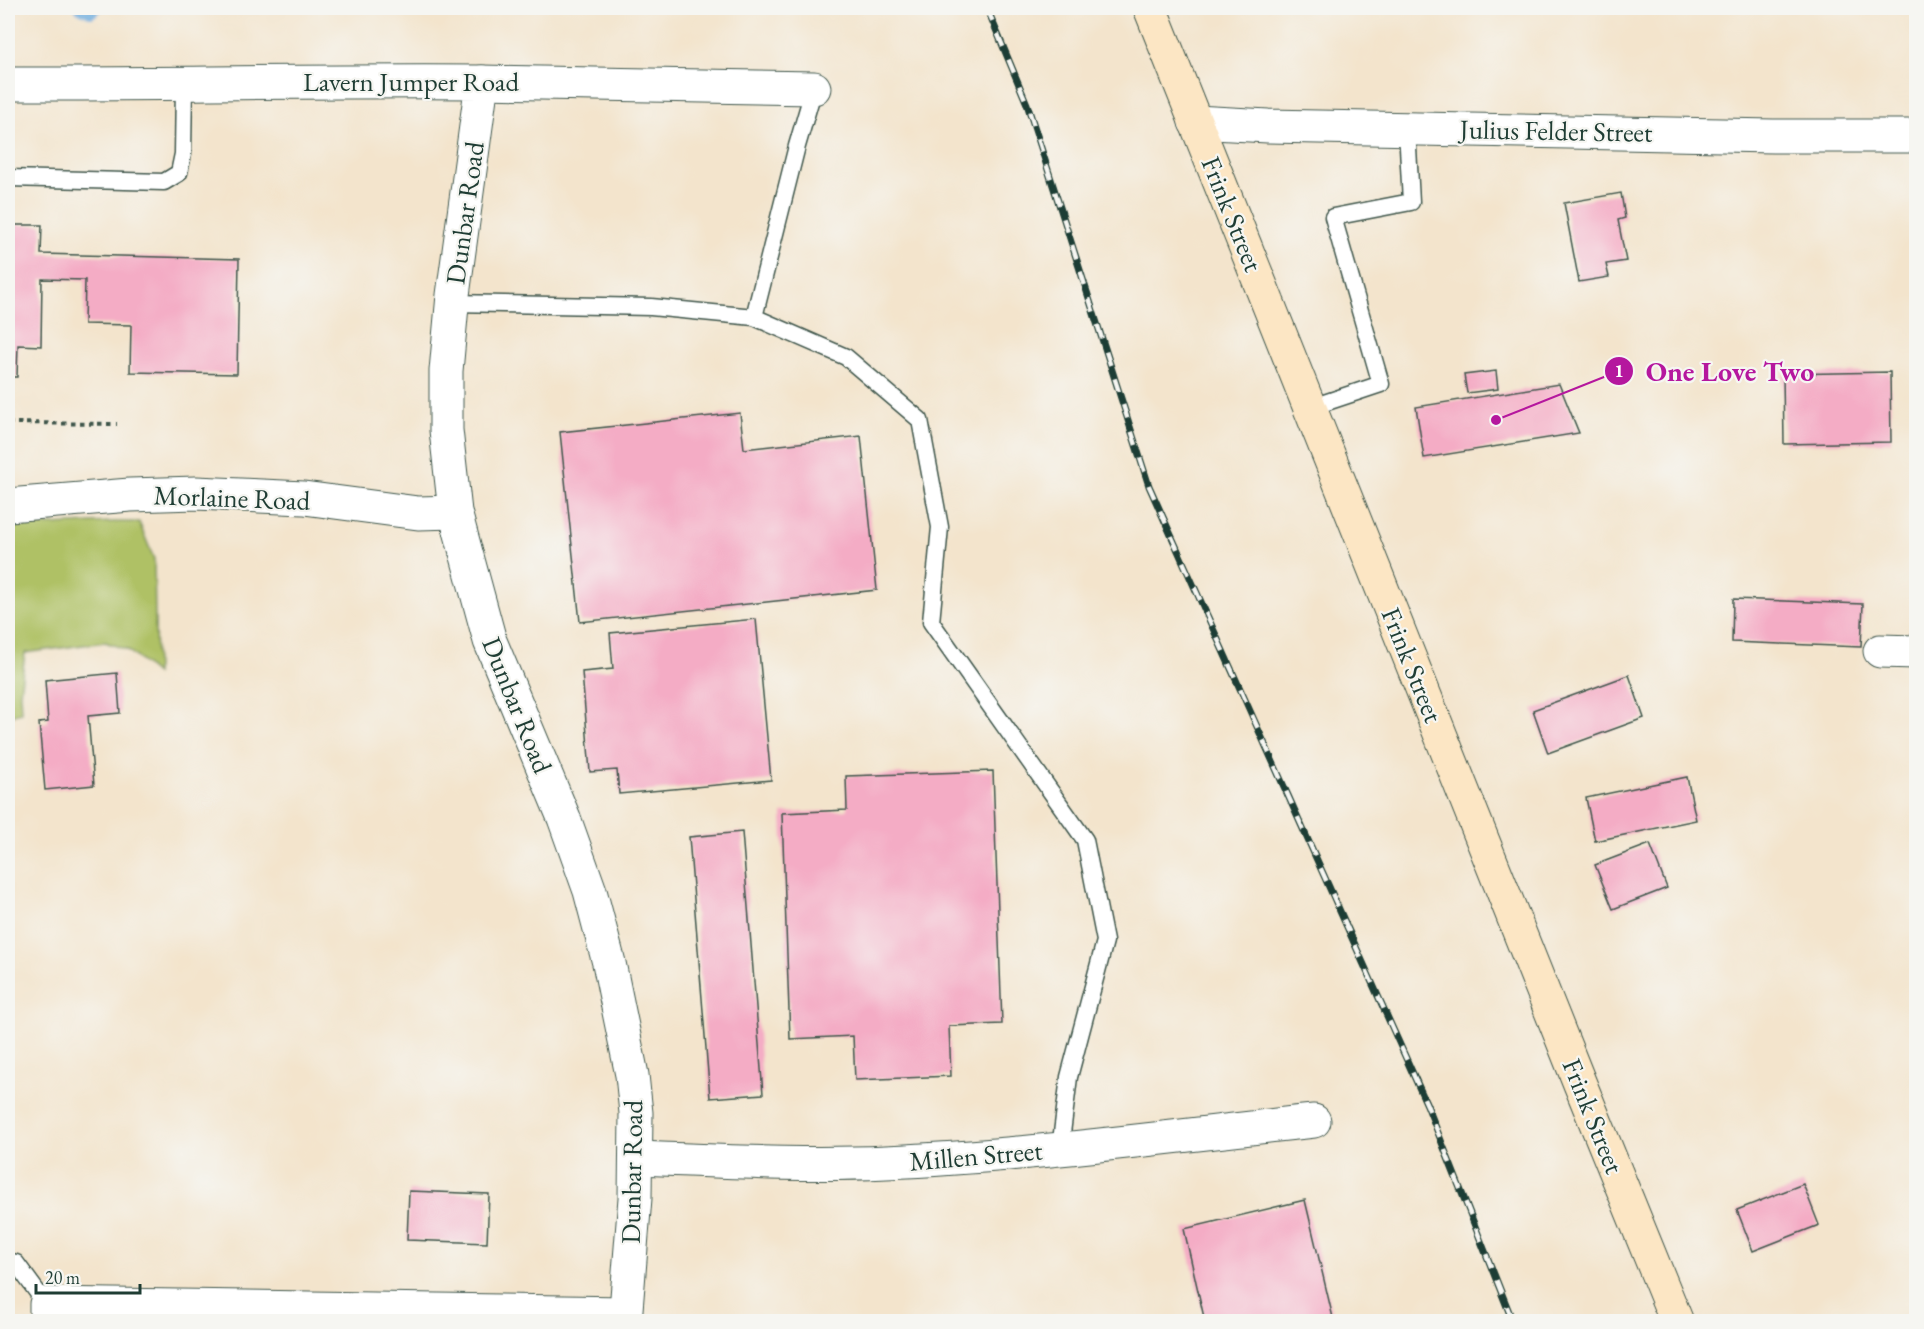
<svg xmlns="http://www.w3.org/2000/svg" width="1924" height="1329" font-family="'EB Garamond',serif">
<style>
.green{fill:#afc165;stroke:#677f4c;stroke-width:1.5}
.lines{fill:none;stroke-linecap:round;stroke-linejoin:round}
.stream{stroke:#6aaadd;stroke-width:10}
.building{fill:#f4acc5}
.service-casing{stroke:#3f564b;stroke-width:19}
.minor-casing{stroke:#3f564b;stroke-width:35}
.tertiary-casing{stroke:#3f564b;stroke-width:35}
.secondary-casing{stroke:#3f564b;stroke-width:35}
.path{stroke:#3f564b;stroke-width:4;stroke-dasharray:4.5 4.5;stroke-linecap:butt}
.service{stroke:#fff;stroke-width:16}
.minor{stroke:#fff;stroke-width:33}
.tertiary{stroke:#fff;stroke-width:33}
.secondary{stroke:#fce6c4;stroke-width:33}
.rail-casing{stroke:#1f3d34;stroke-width:7}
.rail{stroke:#f6f6f2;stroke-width:4.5;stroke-dasharray:14;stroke-linecap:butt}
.labels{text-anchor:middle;stroke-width:4.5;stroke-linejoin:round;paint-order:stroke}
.street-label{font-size:27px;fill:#1f3d34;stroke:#f6f6f2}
.leader{fill:none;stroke:#b5179e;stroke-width:2}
.callout-dot{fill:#b5179e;stroke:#f6f6f2;stroke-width:2}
.mark-label{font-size:18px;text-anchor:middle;font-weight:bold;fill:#fff}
.callout-label{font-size:28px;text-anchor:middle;font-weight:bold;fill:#b5179e;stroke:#f6f6f2;stroke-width:4.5;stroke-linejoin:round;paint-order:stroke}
</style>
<rect width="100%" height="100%" fill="#f6f6f2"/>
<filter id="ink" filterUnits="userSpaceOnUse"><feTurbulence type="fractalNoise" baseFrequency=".0167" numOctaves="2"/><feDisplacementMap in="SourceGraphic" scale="12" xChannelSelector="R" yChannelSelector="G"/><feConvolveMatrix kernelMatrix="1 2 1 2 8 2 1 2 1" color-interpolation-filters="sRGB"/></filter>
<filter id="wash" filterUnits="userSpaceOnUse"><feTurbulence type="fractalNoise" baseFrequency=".008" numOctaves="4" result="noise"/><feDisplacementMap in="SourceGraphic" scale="24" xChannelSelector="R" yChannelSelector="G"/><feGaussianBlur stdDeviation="1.35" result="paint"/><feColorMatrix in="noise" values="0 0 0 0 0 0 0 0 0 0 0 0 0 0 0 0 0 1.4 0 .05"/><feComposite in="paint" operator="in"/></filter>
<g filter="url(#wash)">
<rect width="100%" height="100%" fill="#f3e4cc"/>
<path class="green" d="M113 522H139L154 559 156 674 128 650 105 642 25 653 20 693 21 712 8 716V527Z"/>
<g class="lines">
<path class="stream" d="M79 8 91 13 98 8"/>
</g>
<g id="blocks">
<path class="building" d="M1621 193 1625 218 1618 220 1626 261 1606 264 1609 277 1579 282 1564 203Z
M8 225H42L41 254 239 259 237 374 130 372 131 325 84 324 85 280 42 279 41 346 18 345 17 377H8Z
M1496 371 1498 389 1467 393 1464 375Z
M1890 372 1891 442 1784 444 1783 374Z
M1559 384 1579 433 1424 458 1416 407Z
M740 413 744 449 861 436 877 590 580 622 560 432Z
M1733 599 1863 604 1861 647 1732 642Z
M756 619 771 780 619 794 617 770 590 772 582 672 613 669 610 633Z
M117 673 120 713 88 716 94 785 45 790 39 723 48 722 45 680Z
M1629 675 1644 718 1548 753 1533 710Z
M993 771 1002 1024 949 1026 951 1076 855 1080 853 1036 790 1039 782 813 847 810 846 776Z
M1687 777 1696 820 1595 841 1586 798Z
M742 832 763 1094 710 1098 689 837Z
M1650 844 1667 888 1613 909 1595 865Z
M1803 1184 1819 1225 1753 1251 1737 1210Z
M409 1191 489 1194 487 1243 407 1240Z
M1305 1200 1334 1322H1205L1184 1229Z"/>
</g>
</g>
<g filter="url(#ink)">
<use href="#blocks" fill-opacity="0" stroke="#3f564b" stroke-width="1.5"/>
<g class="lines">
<defs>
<path id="service" d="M8 178 164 182 179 173 183 154 184 84
M452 303 651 307 754 317 846 357 920 420 940 527 931 622 1085 840 1105 941 1069 1077 1060 1149
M754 317 797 146 814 88
M1309 408 1381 384 1333 217 1411 202 1407 129
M8 1261 16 1263 46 1304"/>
<path id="minor" d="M482 82 814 88
M8 505 130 495 196 493 304 498 418 513 455 512
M1880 651 1916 652
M637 1158C720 1161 803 1166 886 1162 1029 1156 1172 1136 1314 1121
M46 1322V1304L625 1313"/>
<path id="tertiary" d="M8 84C166 84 324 81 482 82L453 295 446 371V430L455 512 490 641 564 818 590 891 609 963 632 1075 636 1113 635 1198 625 1322
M1195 122 1268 126 1773 136H1916"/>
<path id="secondary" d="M1150 8 1580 1084 1677 1322"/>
</defs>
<use href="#service" class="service-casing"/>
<use href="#minor" class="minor-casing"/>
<use href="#tertiary" class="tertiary-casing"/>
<use href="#secondary" class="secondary-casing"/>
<path class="path" d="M8 423 117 424"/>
<use href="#service" class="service"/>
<use href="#minor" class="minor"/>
<use href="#tertiary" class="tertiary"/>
<use href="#secondary" class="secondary"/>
<defs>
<path id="rail" d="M987 8 1027 104 1149 486 1427 1105 1513 1322"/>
</defs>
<use href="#rail" class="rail-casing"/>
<use href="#rail" class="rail"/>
</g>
</g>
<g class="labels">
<g class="street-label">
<text x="411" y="91">Lavern Jumper Road</text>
<text transform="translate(1556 131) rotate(1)" y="9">Julius Felder Street</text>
<text transform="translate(465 213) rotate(-82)" y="9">Dunbar Road</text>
<text transform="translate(1232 214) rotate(68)" y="9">Frink Street</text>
<text transform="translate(232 498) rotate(2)" y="9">Morlaine Road</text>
<text transform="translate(1412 665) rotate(68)" y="9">Frink Street</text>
<text transform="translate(517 705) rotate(68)" y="9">Dunbar Road</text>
<text transform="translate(1593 1116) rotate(68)" y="9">Frink Street</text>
<text transform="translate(976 1156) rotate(-5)" y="9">Millen Street</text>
<text transform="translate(632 1172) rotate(-89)" y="9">Dunbar Road</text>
</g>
</g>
<path class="leader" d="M1496 420L1619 371"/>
<g class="callout-dot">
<circle cx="1496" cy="420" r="6"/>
<circle cx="1619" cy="371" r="15"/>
</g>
<g class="mark-label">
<text x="1619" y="377">1</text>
</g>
<g class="callout-label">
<text x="1730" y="381">One Love Two</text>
</g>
<rect width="1924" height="1329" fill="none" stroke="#f6f6f2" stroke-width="30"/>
<path d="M36 1284v9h104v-9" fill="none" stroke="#1f3d34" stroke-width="3"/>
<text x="45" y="1284" font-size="18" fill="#1f3d34" stroke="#f6f6f2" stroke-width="4.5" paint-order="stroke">20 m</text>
</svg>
